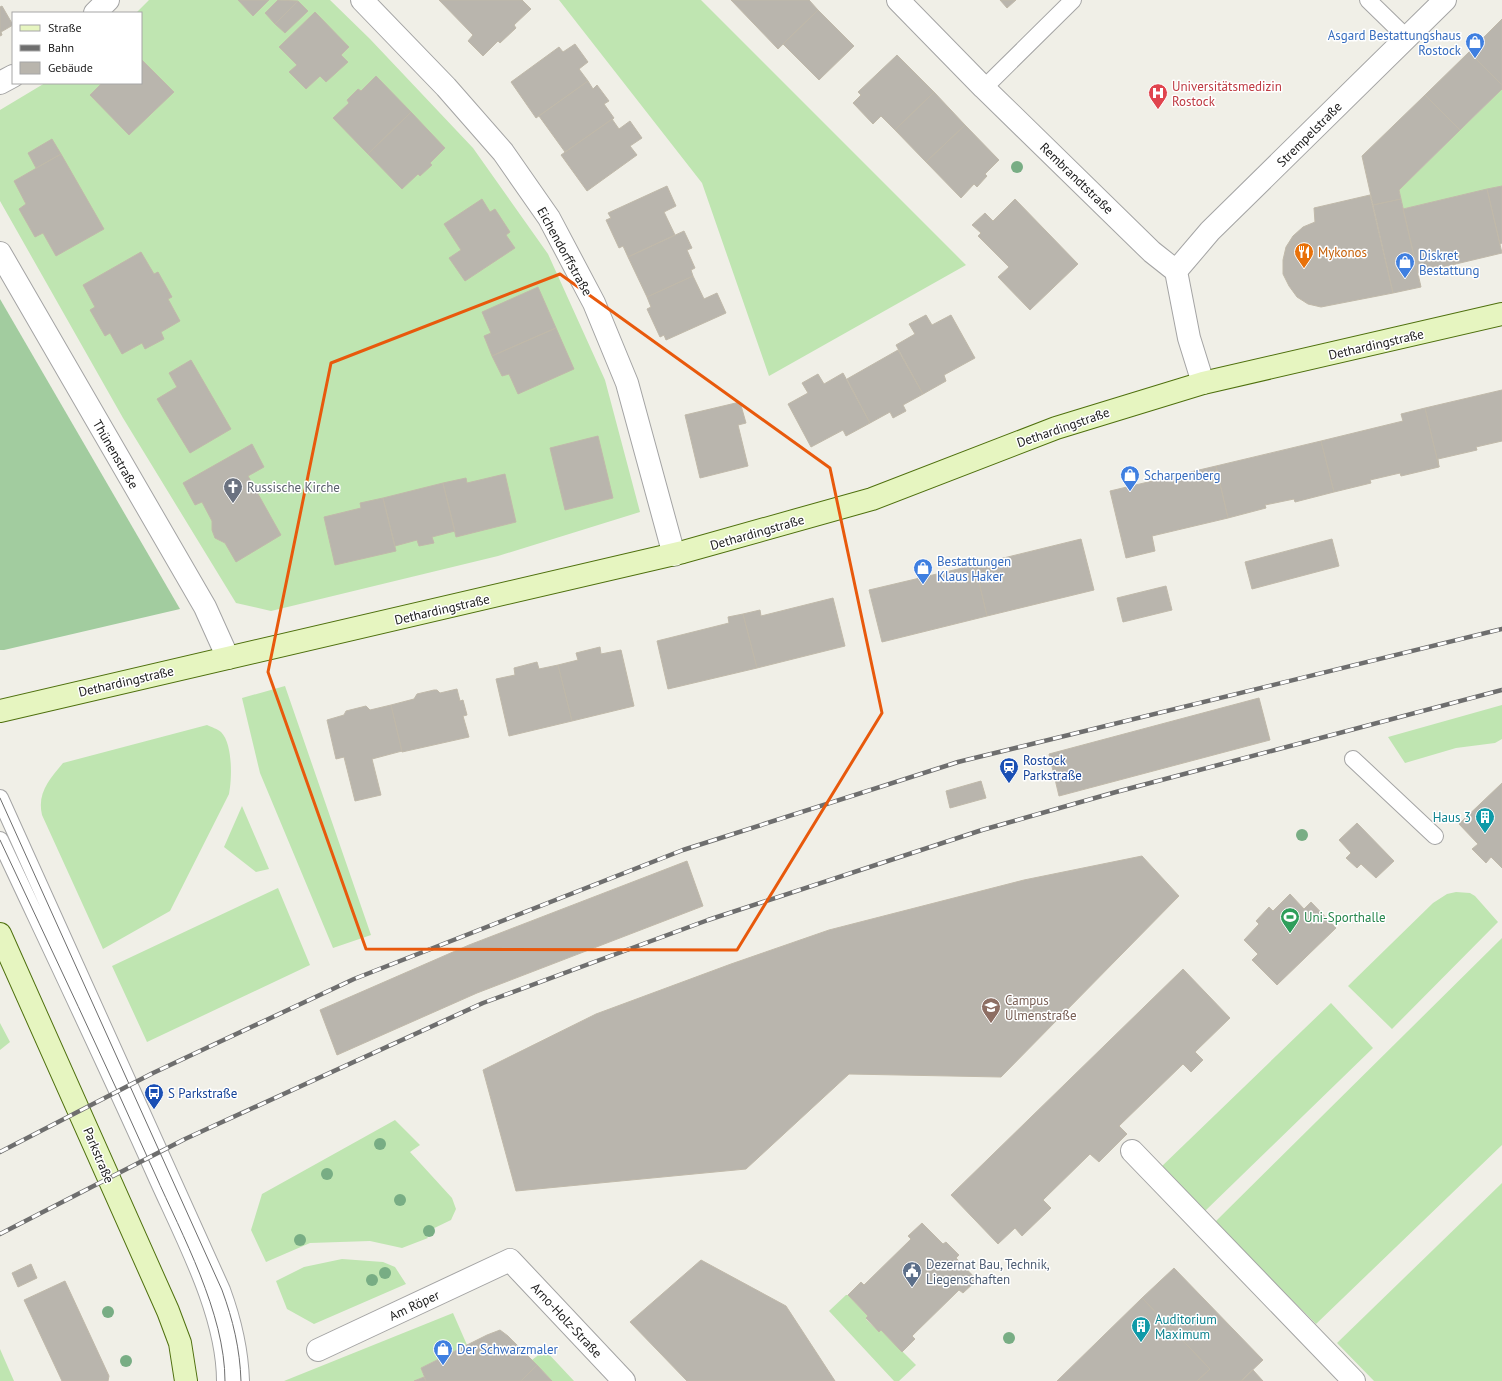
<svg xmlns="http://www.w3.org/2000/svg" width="1502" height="1381" font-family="'PT Sans',sans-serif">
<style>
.grass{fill:#bfe5b1}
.forest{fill:#a2cc9f}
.building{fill:#b9b5ad;stroke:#c0b9aa}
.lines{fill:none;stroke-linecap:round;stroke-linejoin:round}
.lane-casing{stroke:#a4a4a4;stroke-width:18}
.street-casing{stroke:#a4a4a4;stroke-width:24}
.secondary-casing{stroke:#4f700e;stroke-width:24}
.lane{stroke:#fff;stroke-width:16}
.street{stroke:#fff;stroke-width:22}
.secondary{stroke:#e6f5c0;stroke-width:22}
.tram{stroke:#6e6e6e;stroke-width:1}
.rail-casing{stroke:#6e6e6e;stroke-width:4.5}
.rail{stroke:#fff;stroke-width:3;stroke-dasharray:9;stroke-linecap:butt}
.tree{fill:#78ad84}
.marked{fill:none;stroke:#e8590c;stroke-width:3;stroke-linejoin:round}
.labels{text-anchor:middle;stroke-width:3;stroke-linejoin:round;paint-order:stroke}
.shop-label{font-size:13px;fill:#366cbe;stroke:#fff;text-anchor:start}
.health-label{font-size:13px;fill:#be3a42;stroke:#fff;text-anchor:start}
.street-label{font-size:13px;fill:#202020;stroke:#fff}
.food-label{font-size:13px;fill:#c56008;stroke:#fff;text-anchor:start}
.worship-label{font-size:13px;fill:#5b616d;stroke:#fff;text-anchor:start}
.transit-label{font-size:13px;fill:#164399;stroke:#fff;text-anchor:start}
.culture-label{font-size:13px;fill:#0d838f;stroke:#fff;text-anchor:end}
.leisure-label{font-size:13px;fill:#27864d;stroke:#fff;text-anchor:start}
.education-label{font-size:13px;fill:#785e54;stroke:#fff;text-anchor:start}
.service-label{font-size:13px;fill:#4e5e75;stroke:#fff;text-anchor:start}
</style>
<rect width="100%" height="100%" fill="#f0efe7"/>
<path class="grass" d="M149 0H330L370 39 473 148 548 254 605 380 640 512 498 556 271 611 236 603 123 418 0 201V110L45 83H141V13H136Z
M559 0H701L966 265 769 376 702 183Z
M1502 89V186L1403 209 1399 190Z
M285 686 371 935 333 948 260 773 242 698Z
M1502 705V739L1495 743 1456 748 1405 763 1388 737Z
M207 725C211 727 218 729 221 732 233 744 232 779 229 794L170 911 103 949 42 815C37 793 49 780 63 763Z
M242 806 269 869 256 872 224 847Z
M278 888 310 965 147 1042 112 966Z
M1456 892 1470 893 1475 896 1498 922 1392 1029 1348 986 1433 903 1447 894Z
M1502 938V1145L1316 1324 1215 1222Z
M1331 1003 1373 1048 1204 1212 1160 1168Z
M0 1023 10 1042 0 1050Z
M395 1120 420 1145 410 1152 452 1198 456 1209 451 1220 424 1233 428 1238 402 1248 370 1241 310 1243 266 1262 251 1230 262 1194Z
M1502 1183V1381H1374L1337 1343Z
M342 1259 383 1262 395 1267 406 1284 314 1324 287 1309 276 1281 304 1267Z
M846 1295H848L868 1316 866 1319 879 1332 881 1330 916 1365 899 1381H894L829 1311Z
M453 1313 467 1345 421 1368 424 1377 414 1381H284Z
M0 1349 14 1381H0Z
M545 1350 574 1381H552L532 1360Z"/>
<path class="forest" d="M0 299 180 609 4 650H0Z"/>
<path class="building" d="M238 0H269L253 16Z
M278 0 298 1 275 24 265 13Z
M439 0H522L531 9 514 25 516 28 500 43 498 41 483 56 468 41 473 35Z
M731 0H809L818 10 778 49Z
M1000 0H1016L1007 8Z
M298 1 308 11 285 33 275 24Z
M2 6 13 25 1 32 2 35 0 36V7Z
M818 10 854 46 819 80 783 44Z
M315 12 349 47 341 55 348 62 326 82 320 76 306 89 289 72 297 65 279 47Z
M1502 19V85L1469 52Z
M575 44 588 62 579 69 588 81 536 118 511 82 559 47 563 52Z
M1469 52 1502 85V89L1460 130 1425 95Z
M897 55 934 92 895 130 881 116 873 124 853 103 861 95 858 92Z
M141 59 174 92 129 135 90 95 102 83H141Z
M376 76 411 112 368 154 333 118 349 103 347 100 358 89 361 91Z
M588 81 593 89 597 85 609 101 604 104 614 118 565 152 539 116Z
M934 92 965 125 926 162 895 130Z
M1425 95 1460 130 1399 190 1401 199 1373 205 1362 156Z
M411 112 445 148 430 163 432 165 420 176 418 174 402 189 368 154Z
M612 119 619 129 630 121 642 138 630 146 637 155 587 191 561 155Z
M965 125 999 160 985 174 987 176 977 187 974 184 961 198 926 162Z
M52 139 61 154 36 168 28 153Z
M61 154 104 229 56 256 43 233 35 237 19 209 26 204 14 181Z
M667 186 676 206 664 212 675 235 628 257 623 246 619 248 606 220 611 218 608 213Z
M1502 186V243L1500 244 1487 189Z
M1487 189 1502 253 1418 273 1403 209Z
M1370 195 1393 293 1321 307 1308 304 1297 297 1289 286 1283 274V260L1286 247 1293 236 1303 227 1315 222 1314 208Z
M482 199 490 212 495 209 510 232 506 235 515 248 465 281 449 258 461 250 444 224Z
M1015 199 1078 264 1030 310 998 277 1009 267 978 236 981 233 972 225 985 213 993 221Z
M1401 199 1421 287 1393 293 1373 205Z
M684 231 692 248 687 250 695 268 691 270 693 276 647 297 628 257Z
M141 252 154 274 158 272 172 297 168 299 180 321 161 332 164 339 145 349 142 343 122 354 110 333 105 336 90 310 95 307 83 285Z
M693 276 704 299 717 293 726 313 666 340 664 335 660 337 647 309 651 307 647 297Z
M538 287 556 328 492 356 484 336 491 333 482 312Z
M926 315 932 325 951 315 975 358 944 375 946 381 923 394 896 345 915 334 909 324Z
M556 328 574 369 518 394 509 374 502 376 492 356Z
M898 350 923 394 903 405 906 411 893 418 890 412 870 423 847 379Z
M191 360 231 429 190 453 157 399 177 387 169 373Z
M843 373 870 423 846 436 843 430 811 447 788 404 808 393 802 383 818 374 824 384Z
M1502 390V441L1476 447 1477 450 1438 459 1439 467 1425 408Z
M740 402 746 423 738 425 748 466 700 478 685 415Z
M1425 408 1439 467 1401 476 1400 473 1370 480 1371 483 1334 492 1321 441 1403 421 1401 414Z
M598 436 613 498 565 510 550 448Z
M1321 441 1334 492 1295 502 1294 499 1265 505 1266 508 1228 518 1216 466Z
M252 444 264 467 248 476 281 535 236 562 225 543 215 538 212 530V521L202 502 195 505 183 483Z
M1216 466 1228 518 1152 536 1155 551 1126 558 1110 491Z
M505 474 516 522 456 537 443 483 466 478 467 483Z
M443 483 455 531 432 537 434 543 419 546 417 540 395 546 383 498Z
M383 498 396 551 335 565 324 517 361 508 360 503Z
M1081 539 1094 590 987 616 975 565Z
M1332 539 1339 566 1252 589 1245 562Z
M975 565 987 616 882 642 869 590Z
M1166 586 1172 610 1123 622 1117 598Z
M833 598 845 646 757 668 743 614 760 610 761 616Z
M743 614 757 668 668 689 657 641 729 623 728 617Z
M600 647 601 654 621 650 634 706 572 721 558 665 578 660 576 653Z
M537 662 539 669 558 665 572 721 509 736 496 679 515 675 514 668Z
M457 689 460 701 463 700 467 715 463 716 469 737 402 752 391 705 414 699 417 694 434 690H437L440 693Z
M1259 698 1270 740 1059 796 1049 754Z
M391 705 402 751 372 759 381 795 355 801 344 757 336 759 327 720 344 715 346 711 366 706 370 710Z
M981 781 986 798 950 808 946 791Z
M1502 783V868L1491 857 1486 863 1472 849 1478 844 1459 824Z
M1357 823 1394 861 1376 878 1361 864 1357 868 1346 858 1351 853 1339 840Z
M1142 856 1179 896 1001 1077 849 1074 746 1169 516 1191 483 1070 596 1014 731 964 829 930 1024 880Z
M687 861 703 906 477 993 337 1055 320 1010 469 945Z
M1290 894 1304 909 1311 902 1336 928 1277 985 1252 960 1258 954 1244 940 1259 924 1256 921 1269 907 1273 911Z
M1183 969 1230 1018 1195 1052 1203 1060 1191 1072 1183 1064 1119 1126 1127 1134 1099 1162 1090 1154 1043 1200 1051 1208 1022 1236 1015 1228 998 1244 951 1195Z
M922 1223 943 1244 946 1242 959 1255 956 1258 977 1280 963 1293 959 1290 912 1336 915 1339 902 1352 881 1330 879 1332 866 1318 868 1316 848 1295 861 1282 864 1285 911 1239 908 1236Z
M701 1260 786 1306 835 1381H687L630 1322Z
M31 1264 37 1278 18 1287 12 1273Z
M1174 1268 1263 1360 1241 1381H1197L1210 1369 1142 1298Z
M65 1281 109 1376 108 1381H62L24 1300Z
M1142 1298 1210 1369 1197 1381H1057Z
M500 1330 508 1336 537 1365 521 1381H426L421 1368 487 1335Z
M537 1365 552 1381H521Z
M1253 1370 1263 1381H1242Z
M424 1377 426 1381H414Z"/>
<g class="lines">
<defs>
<path id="lane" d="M1368 0 1407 38
M984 88 1073 0
M1353 759 1435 836
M0 798 222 1290C233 1320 240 1349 241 1381
M0 840C52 951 105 1062 155 1174 182 1235 225 1313 225 1381"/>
<path id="street" d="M362 0 446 87 503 152 549 218 594 303 627 383 674 555
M898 0 984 88 1152 252 1176 271 1189 338 1203 383
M95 13 108 0
M0 83 13 76
M0 253 205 607 228 658
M1176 271 1210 231 1445 0
M1132 1151 1354 1381
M318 1350 510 1260 624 1381"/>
<path id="secondary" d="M0 711 683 552 872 499 1056 428 1203 383 1502 314
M0 934 168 1311 180 1343 186 1381"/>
</defs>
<use href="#lane" class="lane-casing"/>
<use href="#street" class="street-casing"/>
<use href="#secondary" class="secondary-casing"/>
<use href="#lane" class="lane"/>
<use href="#street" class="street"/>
<use href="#secondary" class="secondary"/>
<path class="tram" d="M0 798 222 1290C233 1320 240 1349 241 1381
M0 840C52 951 105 1062 155 1174 182 1235 225 1313 225 1381"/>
<defs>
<path id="rail" d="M0 1152 153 1073 354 979 683 850 958 762 1502 629
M0 1234 185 1139 483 1003 708 920 982 830 1116 792 1502 690"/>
</defs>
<use href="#rail" class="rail-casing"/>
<use href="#rail" class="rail"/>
</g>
<g class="tree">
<circle cx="1017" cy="167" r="6"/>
<circle cx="1302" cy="835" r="6"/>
<circle cx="380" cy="1144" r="6"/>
<circle cx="327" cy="1174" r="6"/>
<circle cx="400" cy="1200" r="6"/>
<circle cx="429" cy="1231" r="6"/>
<circle cx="300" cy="1240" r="6"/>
<circle cx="385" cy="1273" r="6"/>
<circle cx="372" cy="1280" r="6"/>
<circle cx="108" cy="1312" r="6"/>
<circle cx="1009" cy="1338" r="6"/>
<circle cx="126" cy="1361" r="6"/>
</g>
<path class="marked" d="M560 274 830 468 882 713 737 950 366 949 268 672 331 363Z"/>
<defs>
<symbol id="shop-pin" viewBox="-11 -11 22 30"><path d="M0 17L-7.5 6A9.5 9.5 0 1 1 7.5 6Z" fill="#3f7fe0" stroke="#fff"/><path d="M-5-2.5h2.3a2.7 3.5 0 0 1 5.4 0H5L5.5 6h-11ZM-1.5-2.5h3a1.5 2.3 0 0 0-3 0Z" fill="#fff"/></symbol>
<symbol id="hospital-pin" viewBox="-11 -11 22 30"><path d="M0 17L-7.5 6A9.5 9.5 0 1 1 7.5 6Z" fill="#e0444e" stroke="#fff"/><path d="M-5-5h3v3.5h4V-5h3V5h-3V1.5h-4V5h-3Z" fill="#fff"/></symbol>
<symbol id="restaurant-pin" viewBox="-11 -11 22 30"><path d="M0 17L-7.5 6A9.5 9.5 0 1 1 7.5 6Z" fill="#e8710a" stroke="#fff"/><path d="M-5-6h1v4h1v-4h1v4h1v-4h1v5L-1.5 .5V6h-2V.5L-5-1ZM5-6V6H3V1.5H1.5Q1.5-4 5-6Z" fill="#fff"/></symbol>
<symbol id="church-pin" viewBox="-11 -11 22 30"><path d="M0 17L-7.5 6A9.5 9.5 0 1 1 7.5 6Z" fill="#6b7280" stroke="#fff"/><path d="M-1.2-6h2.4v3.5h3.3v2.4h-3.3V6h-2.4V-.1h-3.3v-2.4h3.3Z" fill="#fff"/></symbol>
<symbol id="station-pin" viewBox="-11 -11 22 30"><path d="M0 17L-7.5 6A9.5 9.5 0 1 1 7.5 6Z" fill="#1a4fb4" stroke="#fff"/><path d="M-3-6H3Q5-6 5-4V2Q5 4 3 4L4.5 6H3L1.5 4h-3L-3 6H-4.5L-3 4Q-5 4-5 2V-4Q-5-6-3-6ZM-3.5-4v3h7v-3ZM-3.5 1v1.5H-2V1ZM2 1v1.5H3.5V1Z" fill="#fff"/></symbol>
<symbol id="building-pin" viewBox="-11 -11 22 30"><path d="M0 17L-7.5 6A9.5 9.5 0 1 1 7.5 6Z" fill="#0f9aa8" stroke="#fff"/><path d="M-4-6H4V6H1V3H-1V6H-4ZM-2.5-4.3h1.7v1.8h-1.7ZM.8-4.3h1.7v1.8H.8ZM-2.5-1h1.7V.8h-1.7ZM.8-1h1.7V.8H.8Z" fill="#fff"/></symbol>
<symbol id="stadium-pin" viewBox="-11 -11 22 30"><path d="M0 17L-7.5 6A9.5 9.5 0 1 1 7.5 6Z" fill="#2e9e5b" stroke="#fff"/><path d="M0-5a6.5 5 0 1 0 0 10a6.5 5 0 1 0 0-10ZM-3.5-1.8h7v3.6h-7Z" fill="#fff"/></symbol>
<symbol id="university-pin" viewBox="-11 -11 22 30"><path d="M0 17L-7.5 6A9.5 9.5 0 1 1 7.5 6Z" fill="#8d6e63" stroke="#fff"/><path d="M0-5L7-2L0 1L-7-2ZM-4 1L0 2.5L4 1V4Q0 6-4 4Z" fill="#fff"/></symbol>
<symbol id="bus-pin" viewBox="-11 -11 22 30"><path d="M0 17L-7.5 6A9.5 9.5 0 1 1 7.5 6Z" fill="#1a4fb4" stroke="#fff"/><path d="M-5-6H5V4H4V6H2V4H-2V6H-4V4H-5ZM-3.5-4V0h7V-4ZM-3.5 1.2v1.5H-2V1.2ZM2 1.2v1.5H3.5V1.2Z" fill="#fff"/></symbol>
<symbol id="civic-pin" viewBox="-11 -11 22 30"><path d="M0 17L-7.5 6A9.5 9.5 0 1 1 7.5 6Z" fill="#5c6f8a" stroke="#fff"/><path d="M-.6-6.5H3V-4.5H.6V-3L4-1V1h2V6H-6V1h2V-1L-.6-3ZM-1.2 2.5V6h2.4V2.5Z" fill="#fff"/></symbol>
</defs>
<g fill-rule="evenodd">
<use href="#shop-pin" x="1464" y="31" width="22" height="30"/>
<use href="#hospital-pin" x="1147" y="82" width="22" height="30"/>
<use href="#restaurant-pin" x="1293" y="241" width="22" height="30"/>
<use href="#shop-pin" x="1394" y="251" width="22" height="30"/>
<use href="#shop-pin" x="1119" y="464" width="22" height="30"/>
<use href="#church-pin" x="222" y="476" width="22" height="30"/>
<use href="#shop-pin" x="912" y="557" width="22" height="30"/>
<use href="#station-pin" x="998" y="756" width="22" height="30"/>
<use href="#building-pin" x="1474" y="806" width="22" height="30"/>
<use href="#stadium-pin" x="1279" y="906" width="22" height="30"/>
<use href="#university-pin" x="980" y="996" width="22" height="30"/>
<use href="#bus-pin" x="143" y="1082" width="22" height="30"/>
<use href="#civic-pin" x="901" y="1260" width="22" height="30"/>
<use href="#building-pin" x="1130" y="1315" width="22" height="30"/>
<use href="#shop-pin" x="432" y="1338" width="22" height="30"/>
</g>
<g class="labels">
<g class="shop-label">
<text x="1461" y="40" text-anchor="end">Asgard Bestattungshaus<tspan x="1461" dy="15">Rostock</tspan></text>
<text x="1419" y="260">Diskret<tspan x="1419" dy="15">Bestattung</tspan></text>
<text x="1144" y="480">Scharpenberg</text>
<text x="937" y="566">Bestattungen<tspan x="937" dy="15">Klaus Haker</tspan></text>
<text x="457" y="1354">Der Schwarzmaler</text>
</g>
<g class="health-label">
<text x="1172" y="91">Universitätsmedizin<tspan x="1172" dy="15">Rostock</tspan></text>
</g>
<g class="street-label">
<text transform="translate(1309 134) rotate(-45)" y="5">Strempelstraße</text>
<text transform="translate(1077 178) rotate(44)" y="5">Rembrandtstraße</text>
<text transform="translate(565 251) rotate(61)" y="5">Eichendorffstraße</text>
<text transform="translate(1376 344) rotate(-13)" y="5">Dethardingstraße</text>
<text transform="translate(1063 427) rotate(-19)" y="5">Dethardingstraße</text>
<text transform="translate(116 454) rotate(60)" y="5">Thünenstraße</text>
<text transform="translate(757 532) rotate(-16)" y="5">Dethardingstraße</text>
<text transform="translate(442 609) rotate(-13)" y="5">Dethardingstraße</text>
<text transform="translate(126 681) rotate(-13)" y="5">Dethardingstraße</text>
<text transform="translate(99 1155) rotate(67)" y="5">Parkstraße</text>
<text transform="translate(414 1305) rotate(-25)" y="5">Am Röper</text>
<text transform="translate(567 1320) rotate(47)" y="5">Arno-Holz-Straße</text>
</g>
<g class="food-label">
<text x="1318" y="257">Mykonos</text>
</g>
<g class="worship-label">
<text x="247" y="492">Russische Kirche</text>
</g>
<g class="transit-label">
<text x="1023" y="765">Rostock<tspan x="1023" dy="15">Parkstraße</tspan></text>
<text x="168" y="1098">S Parkstraße</text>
</g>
<g class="culture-label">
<text x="1471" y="822">Haus 3</text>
<text x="1155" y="1324" text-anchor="start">Auditorium<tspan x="1155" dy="15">Maximum</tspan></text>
</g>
<g class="leisure-label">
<text x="1304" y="922">Uni-Sporthalle</text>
</g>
<g class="education-label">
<text x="1005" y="1005">Campus<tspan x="1005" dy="15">Ulmenstraße</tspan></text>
</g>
<g class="service-label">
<text x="926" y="1269">Dezernat Bau, Technik,<tspan x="926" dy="15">Liegenschaften</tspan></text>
</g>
</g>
<rect x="12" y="12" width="130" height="72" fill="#ffffff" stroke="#a6a6a6"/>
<rect x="20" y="25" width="20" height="6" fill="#e6f5c0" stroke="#a6a6a6"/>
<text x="48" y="32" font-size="12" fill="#202020">Straße</text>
<rect x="20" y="45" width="20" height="6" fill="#6e6e6e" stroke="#a6a6a6"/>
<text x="48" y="52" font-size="12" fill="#202020">Bahn</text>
<rect x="20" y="62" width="20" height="12" fill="#b9b5ad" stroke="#a6a6a6"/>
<text x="48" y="72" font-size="12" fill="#202020">Gebäude</text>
</svg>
